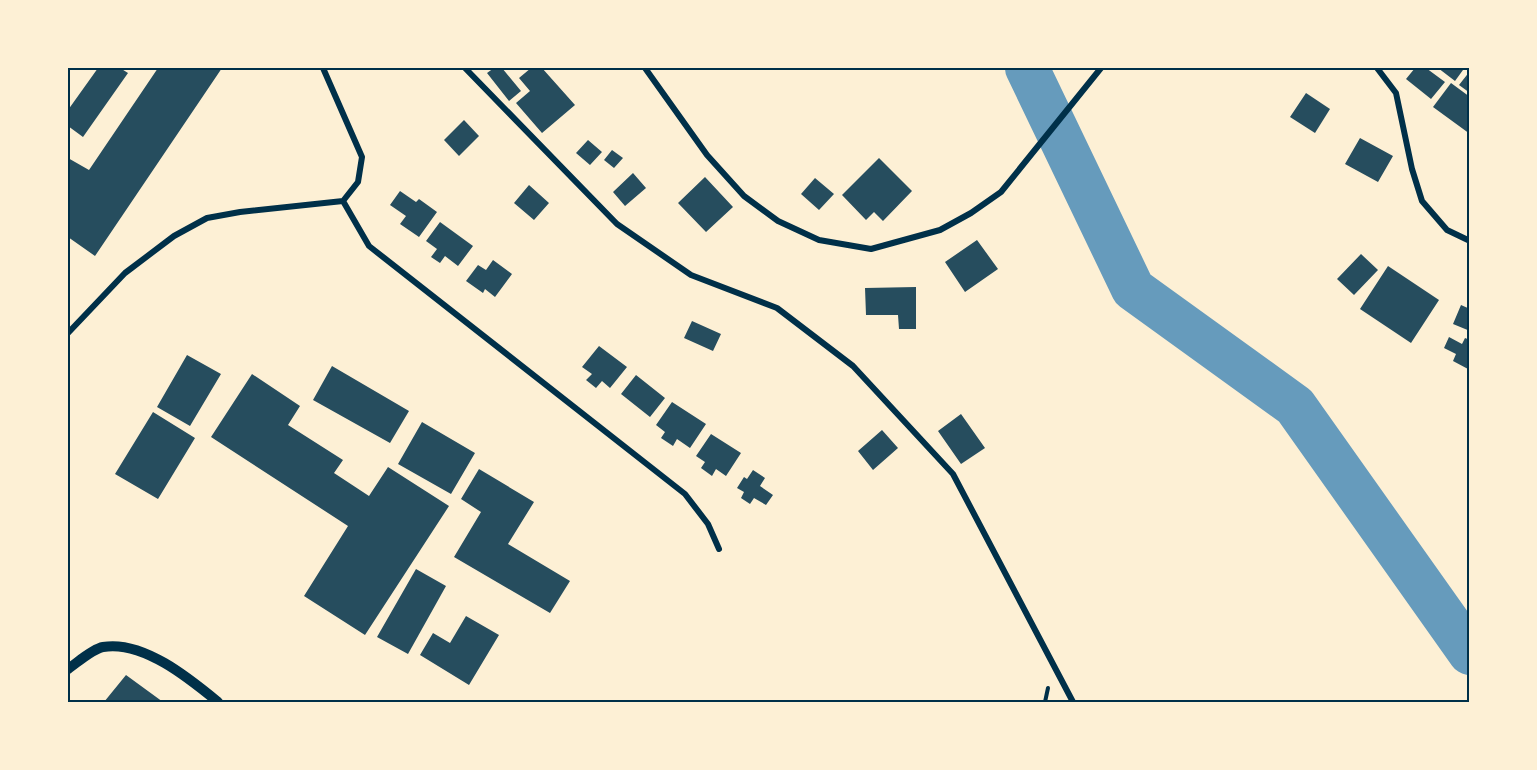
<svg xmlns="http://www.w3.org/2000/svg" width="1537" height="770" font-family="'Public Sans',sans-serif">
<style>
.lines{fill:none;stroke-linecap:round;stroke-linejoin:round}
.river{stroke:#669bbc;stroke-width:44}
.building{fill:#264d5e}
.path{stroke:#003049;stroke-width:4}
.minor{stroke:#003049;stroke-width:6}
.tertiary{stroke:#003049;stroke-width:10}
.neatline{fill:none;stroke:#003049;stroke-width:2}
</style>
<rect width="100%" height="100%" fill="#fdf0d5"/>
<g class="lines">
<path class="river" d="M1027 68 1133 289 1295 406 1470 653"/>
</g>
<path class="building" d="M98 68H120L128 73 83 137 68 126V110Z
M158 68H222L95 256 68 237V158L89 170Z
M494 68H502L521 91 509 101 487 73Z
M531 68H542L575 105 542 133 516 103 530 91 519 78Z
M1415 68H1426L1445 82 1431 99 1406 79Z
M1438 68H1459L1463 70 1455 81Z
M1470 71V93L1459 85Z
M1451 83 1470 97V134L1433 107Z
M1306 93 1330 109 1315 133 1290 117Z
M464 120 479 136 459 156 444 140Z
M1360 138 1393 156 1378 182 1345 164Z
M588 140 602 152 590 165 576 153Z
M612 150 623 158 614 168 604 160Z
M879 158 912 191 883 221 874 212 866 220 842 195Z
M633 173 646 188 625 206 613 192Z
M705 177 733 207 706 232 678 203Z
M815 178 834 194 819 210 801 194Z
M529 185 549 203 534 220 514 203Z
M400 191 416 202 419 199 437 212 419 237 400 224 406 216 390 205Z
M440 222 473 246 458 266 445 256 440 263 431 257 437 249 426 241Z
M977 240 998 269 965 292 945 262Z
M1361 254 1378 270 1354 295 1337 279Z
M493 260 512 274 495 297 485 289 483 293 466 281 478 265 486 270Z
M1388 266 1439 300 1411 343 1360 309Z
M916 287V329H899L898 315H866L865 288Z
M1461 305 1470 309V331L1453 324Z
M692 321 721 334 713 351 684 338Z
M1449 337 1462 344 1465 338 1470 340 1468 369 1453 361 1456 354 1444 348Z
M599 346 627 367 610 388 602 381 596 388 586 380 592 374 582 367Z
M187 355 221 374 190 426 157 407Z
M332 366 409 411 390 443 313 400Z
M252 374 300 406 288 425 343 460 334 473 369 496 388 467 449 506 365 635 304 596 348 526 211 437Z
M636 375 665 398 650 417 621 394Z
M672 402 706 424 690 448 677 439 673 446 661 438 665 432 656 425Z
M153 412 195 438 158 499 115 474Z
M961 414 985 448 961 464 938 431Z
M422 422 475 453 451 494 398 464Z
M882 430 898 448 873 470 858 451Z
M711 434 741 453 726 476 716 469 712 476 701 468 705 462 696 456Z
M479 469 534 502 508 544 570 581 550 613 454 557 481 512 461 499Z
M753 470 765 478 760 486 773 495 766 505 754 498 750 504 741 498 744 492 737 488 744 477 747 479Z
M416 569 446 586 408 654 377 637Z
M466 616 499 635 469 685 420 655 433 633 450 643Z
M126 675 163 702H104Z"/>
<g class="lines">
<path class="path" d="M1045 702 1048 688"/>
<path class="minor" d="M465 68 617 224 691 275 777 308 853 366 953 474 1073 702
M645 68 707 155 744 196 778 221 819 240 871 249 940 230 971 213 1001 192 1101 68
M1377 68 1396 93 1412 169 1422 201 1447 230 1470 241
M343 201 369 246 685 494 708 524 719 549
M68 333 125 273 174 236 207 218 240 212 343 201 358 182 362 157 323 68"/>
<path class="tertiary" d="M68 669C77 663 92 649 103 647 143 640 190 679 218 702"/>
</g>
<rect width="1537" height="770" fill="none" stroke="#fdf0d5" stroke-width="138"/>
<rect x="69" y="69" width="1399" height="632" class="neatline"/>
</svg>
